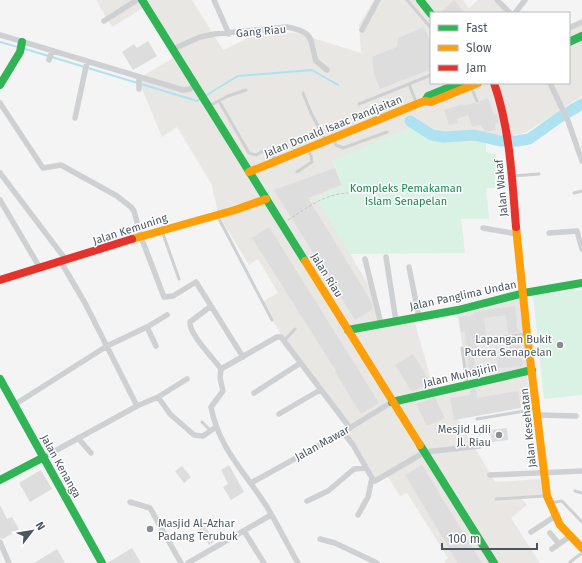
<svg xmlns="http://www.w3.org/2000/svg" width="582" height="563" font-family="'Fira Sans',sans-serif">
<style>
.commercial{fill:#e8e7e3}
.education{fill:#e6e5e6}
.green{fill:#d9f2e3}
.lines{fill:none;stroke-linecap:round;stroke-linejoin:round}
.stream{stroke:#aee2f0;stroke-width:2}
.river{stroke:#aee2f0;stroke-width:11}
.building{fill:#ddddde}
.path{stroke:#bcc7c4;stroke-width:1;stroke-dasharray:3 2;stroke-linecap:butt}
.lane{stroke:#ced0d2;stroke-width:3}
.street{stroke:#ced0d2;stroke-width:5.5}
.fast{stroke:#30b455;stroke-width:8}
.slow{stroke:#ff9f0a;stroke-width:8}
.jam{stroke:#e5322d;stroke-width:8}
.poi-dot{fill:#868d94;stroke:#fff;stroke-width:1.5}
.labels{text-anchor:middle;stroke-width:3;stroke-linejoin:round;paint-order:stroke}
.street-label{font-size:11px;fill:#4a5661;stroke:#fff}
.park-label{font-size:11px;fill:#17864f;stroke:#fff}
.poi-label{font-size:11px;fill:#4a5661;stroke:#fff;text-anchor:end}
</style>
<rect width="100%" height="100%" fill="#f4f4f4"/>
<path class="commercial" d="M96 0H192L223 50 261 32 297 33 361 53 359 25 374 0H463L469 8 478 0H496L511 13H431V83H569V25L582 20V96L525 133 515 135 496 136 474 132 444 134 433 132 422 125 411 128 333 161 343 186 316 197 371 289 379 323 413 316 434 390 526 371 532 404 456 416 495 482 540 479 544 495 522 499 527 505 511 518 540 563H445L444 561 448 558 407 493 400 496 385 472 373 479 342 428 347 423 282 336 262 302 278 293 258 259 249 265 218 214 212 185 177 127 162 137 138 79 173 58 143 8 112 27Z"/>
<path class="education" d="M519 295 528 370 468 377 457 313 488 308V301Z"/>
<path class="green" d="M411 128C422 133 432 138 445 139 463 139 467 134 486 142V152L496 154 495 188H486L489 219H461L465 253 350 254 315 197 343 186 333 160Z
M582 290V395L544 399 533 295Z"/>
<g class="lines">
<path class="stream" d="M0 42 18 47
M22 48 197 101 200 99
M205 96 238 76 312 70 338 85"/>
<path class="river" d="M410 121 432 135 444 137 474 135 500 141H517L529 139 560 117 582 104"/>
</g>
<path class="building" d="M454 0 465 13H440Z
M424 27 431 43V69L380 89 374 74 372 57 397 47 398 38Z
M148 41 157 56 133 70 122 52 134 44 137 48Z
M488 98 494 115 498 114 499 122 495 124 496 130 485 132 481 125 472 127 468 115 457 119 458 123 449 125 444 110 463 104V106L474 103 478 104 480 101Z
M335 168 341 185 308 198 371 301 373 309 355 320 274 190Z
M269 227 379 403 361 414 335 372 336 371 252 238Z
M515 306 518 332 508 334 506 315 484 318 486 335 484 336 485 344 477 345 478 350H473L475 367 494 365 495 372 469 375 465 331 461 332 459 317 474 315V312Z
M519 338 523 366 498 368 497 357 510 356 508 340Z
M413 354 430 382 412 392 395 365Z
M476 388 477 398 518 391 521 408 454 420 450 398 471 395 470 390Z
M435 398 445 418 427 426 416 404Z
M507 428 508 440 492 442 490 430Z
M229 465 244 492 231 500 223 487 228 484 221 470Z
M422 465 482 563H458L405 475Z
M182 466 191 477 184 483 175 471Z
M41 470 52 489 30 502 19 483Z
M0 505 7 519 12 517 19 529 3 539 0 538Z
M205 525 214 542 209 545 199 528Z
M132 548 141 563H107Z
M57 549 65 563H34Z"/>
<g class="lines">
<path class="path" d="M288 220C307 208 324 194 348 193"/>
<path class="lane" d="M407 0 431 28
M471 87 477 101
M303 93 311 113 325 139
M219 101 249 153 256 155 265 150H268L275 159
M416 102 409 84 431 75
M359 104 409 84
M209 106 228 96 246 90
M334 139 336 145 343 148 387 132
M297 172 312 162 311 156 308 149
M512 176 539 174
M574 193 582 191
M217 215 272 320
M162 231 179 279
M498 338 526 334
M284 341 295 329
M462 348 467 384
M477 419 536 409
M202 422 211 431
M575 491 582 493
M496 499 546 496
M550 503 562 501 582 522
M570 562 582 553"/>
<path class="street" d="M214 0 229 34
M497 0 510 13
M515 13 525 0
M104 21 137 0
M569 28 582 22
M362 30 378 0
M0 35 183 90 190 89 195 85
M173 49 200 37 215 34 287 27C316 33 309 38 316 61L327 70
M49 60 52 51
M139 78V89
M550 83 568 121 582 161
M0 103 43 168 61 165 117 196 131 207 134 211 141 237 164 297 173 296 196 282 243 357
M75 118 87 62
M0 173 66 260
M0 200 40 268
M483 228 517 234
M549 233 577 231 582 249
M386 257 396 321
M365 259 381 324
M61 262 85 303 137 406
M409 267 419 317
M211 306 190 322C189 334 213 358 221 369L220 378 223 391 211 407C219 449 245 472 267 507 278 525 287 544 298 563
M147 327 167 315
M221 369 277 337H281L350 428
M254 393 299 364
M158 397 187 379
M14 405 107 346 147 327 156 346
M279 414 320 390
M538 415 576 416
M343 432 353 445 372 478 375 481 425 452 480 446
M78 438 91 453
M44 457 137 406 158 397 170 414 194 435 203 436 216 427
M490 475 582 471
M251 483 343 432 392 402
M307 501 328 491 354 469 366 468
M130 502 150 508 181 563
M358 515 368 497 372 478
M244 531 264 563
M531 532 554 517
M550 533 559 544 569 537
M320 539 335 543 377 563
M0 542 9 563
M552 549 559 544
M188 563 271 515"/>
<path class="fast" d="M142 0 305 261
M420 0 431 14
M569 42 582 36
M0 85 20 52 22 42
M425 101 428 96 460 83
M348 330 458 310 524 293 582 283
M0 379 102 563
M392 402 532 370
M420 445 494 563
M0 480 44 457"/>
<path class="slow" d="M249 172 417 104 425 101 431 102 478 83
M516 227 527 334 547 496 560 525 582 548
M132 239 235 210 266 199
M305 261 420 445"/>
<path class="jam" d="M494 83C510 129 512 178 516 227
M0 280 132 239"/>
</g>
<g class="poi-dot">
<circle cx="560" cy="345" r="4"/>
<circle cx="499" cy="435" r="4"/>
<circle cx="150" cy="529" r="4"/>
</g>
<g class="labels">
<g class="street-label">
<text transform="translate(261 31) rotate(-5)" y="4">Gang Riau</text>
<text transform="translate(333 126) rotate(-22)" y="4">Jalan Donald Isaac Pandjaitan</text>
<text transform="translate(501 188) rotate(-95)" y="4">Jalan Wakaf</text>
<text transform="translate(130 229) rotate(-18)" y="4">Jalan Kemuning</text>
<text transform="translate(327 275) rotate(58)" y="4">Jalan Riau</text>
<text transform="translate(463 295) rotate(-12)" y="4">Jalan Panglima Undan</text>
<text transform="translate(460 375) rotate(-13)" y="4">Jalan Muhajirin</text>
<text transform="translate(528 428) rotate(-96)" y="4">Jalan Kesehatan</text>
<text transform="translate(322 443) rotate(-29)" y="4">Jalan Mawar</text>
<text transform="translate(61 466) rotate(61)" y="4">Jalan Kenanga</text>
</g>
<g class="park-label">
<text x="406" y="192">Kompleks Pemakaman<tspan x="406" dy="13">Islam Senapelan</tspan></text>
</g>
<g class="poi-label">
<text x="552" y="343">Lapangan Bukit<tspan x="552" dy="13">Putera Senapelan</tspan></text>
<text x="491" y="433">Mesjid Ldii<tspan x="491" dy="13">Jl. Riau</tspan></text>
<text x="158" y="527" text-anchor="start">Masjid Al-Azhar<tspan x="158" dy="13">Padang Terubuk</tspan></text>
</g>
</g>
<rect x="430" y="12" width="140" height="72" fill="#ffffff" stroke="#b7bbc0"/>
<rect x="438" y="25" width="20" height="6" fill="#30b455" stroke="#b7bbc0"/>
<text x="466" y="32" font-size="12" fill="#4a5661">Fast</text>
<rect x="438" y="45" width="20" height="6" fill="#ff9f0a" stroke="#b7bbc0"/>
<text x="466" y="52" font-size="12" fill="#4a5661">Slow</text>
<rect x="438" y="65" width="20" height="6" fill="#e5322d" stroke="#b7bbc0"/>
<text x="466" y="72" font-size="12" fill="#4a5661">Jam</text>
<g transform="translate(32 531) rotate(59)" stroke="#ffffff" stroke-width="3" paint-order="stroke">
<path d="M0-3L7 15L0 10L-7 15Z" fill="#4a5661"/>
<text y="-6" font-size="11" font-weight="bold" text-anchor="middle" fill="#4a5661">N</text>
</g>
<path d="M442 543v6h95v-6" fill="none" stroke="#4a5661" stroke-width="2"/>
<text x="448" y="543" font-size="12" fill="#4a5661" stroke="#ffffff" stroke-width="3" paint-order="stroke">100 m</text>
</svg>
